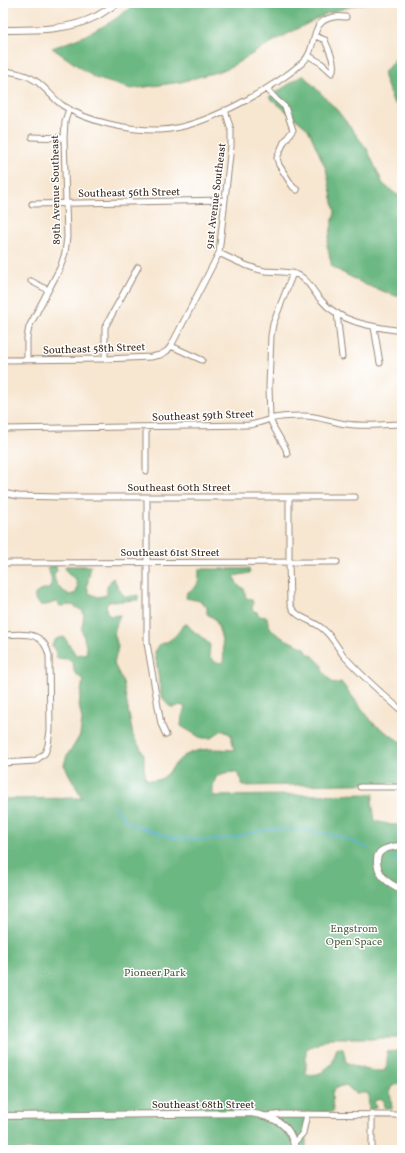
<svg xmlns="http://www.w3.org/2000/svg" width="405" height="1153" font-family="Vollkorn,serif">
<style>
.forest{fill:#6cb882;stroke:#547150}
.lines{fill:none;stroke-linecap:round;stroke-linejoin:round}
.stream{stroke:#5db1d9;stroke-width:1.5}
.minor-casing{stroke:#987;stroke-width:7}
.tertiary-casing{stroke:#987;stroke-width:8}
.minor{stroke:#fff;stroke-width:5}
.tertiary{stroke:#fff;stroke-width:6}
.labels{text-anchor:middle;stroke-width:3;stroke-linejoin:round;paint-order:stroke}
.street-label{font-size:11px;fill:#3b2a1e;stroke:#fff}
.park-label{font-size:11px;fill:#515e43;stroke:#fff}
</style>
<rect width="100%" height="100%" fill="#fff"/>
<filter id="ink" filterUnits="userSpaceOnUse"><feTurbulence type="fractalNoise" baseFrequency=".025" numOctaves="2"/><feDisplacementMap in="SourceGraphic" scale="8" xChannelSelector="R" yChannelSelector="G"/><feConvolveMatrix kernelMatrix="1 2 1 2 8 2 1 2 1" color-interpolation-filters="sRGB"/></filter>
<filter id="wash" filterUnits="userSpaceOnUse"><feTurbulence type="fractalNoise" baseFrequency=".012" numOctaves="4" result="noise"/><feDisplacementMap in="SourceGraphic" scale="16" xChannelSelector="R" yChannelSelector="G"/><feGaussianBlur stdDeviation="0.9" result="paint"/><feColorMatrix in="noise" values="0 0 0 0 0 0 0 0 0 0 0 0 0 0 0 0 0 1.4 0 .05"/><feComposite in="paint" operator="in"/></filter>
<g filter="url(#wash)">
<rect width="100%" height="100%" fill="#f7e6d0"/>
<path class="forest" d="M135 3H367L356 5 328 13 274 41 227 69 181 82 131 89 95 78 52 48C82 38 112 25 135 3Z
M402 50V110L393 102 383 74Z
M303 75 337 110 367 149 383 184 397 195H402V298L366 285 332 267 327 245 335 212 326 169 308 129 269 97Z
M49 566H56L57 571 54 573C54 585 61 590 70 595L76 593 78 587 75 578C68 575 66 573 65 566H91L87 586 89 593 98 597 107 595V586L113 578 121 592 126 597 138 595V600L108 602C105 608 106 611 110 616L120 615 114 632 118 647 114 664 123 682 133 736 144 754V768L146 779C168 785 169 766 184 756 199 747 217 749 234 750L231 735 222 730 211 738H201L181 726 182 716 185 707 180 705 173 708 168 705 161 695 155 652 160 644C171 642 178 634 183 625L187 624C192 632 204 637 210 645L209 656 215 662 223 663C225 647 221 633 215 619L207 614V607L200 601 186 598 187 592C199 588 199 581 199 569H249L250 573 234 576 237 584 244 589 246 598 252 599 253 603 252 610 257 612 259 616 267 617C268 636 291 641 305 648L308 654 313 656 322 665V670L333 684 341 682 374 724 402 743V783L242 786V780L236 772 224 773 216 777 213 786V796L374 794 372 802 375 821 392 825 402 824V1038H330L306 1049V1074L318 1075 332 1064 337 1048H343L346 1062C360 1069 368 1071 384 1071L387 1066V1052L397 1051 400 1060 402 1062V1084L394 1085 390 1089 392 1109 385 1108 384 1100 381 1099 374 1101 376 1108 369 1110 368 1093H355L346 1085 338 1087 332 1092 333 1112H306V1150H3V799L82 798 64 765 67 755 73 747 80 735 82 720 79 704 83 680 74 672 73 663 67 659 56 658V653L52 645 56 639 64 637 76 655 87 653C86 645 84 638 82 630 81 624 85 621 83 611L72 605 60 606 57 602C49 603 49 606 40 605L35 600V594L43 589H49C53 583 52 575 47 569Z"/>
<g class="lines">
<path class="stream" d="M112 805 128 823 172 838 207 840 232 838 266 829 303 830 342 837 368 848
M392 858 402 864"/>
</g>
</g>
<g filter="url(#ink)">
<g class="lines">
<defs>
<path id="minor" d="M309 56 321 63 332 73C337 64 328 49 325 40L315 36
M3 71C17 72 32 76 42 86 49 92 54 99 62 105 87 122 131 131 161 130 202 128 271 90 302 63 319 49 307 21 334 17 338 16 342 17 346 17
M267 89 276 99 285 107 293 130 284 142 277 158 279 165 293 187 297 190
M32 137 64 138
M32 204 225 200
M219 253C234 260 248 268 265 271 275 272 288 271 298 275 309 280 313 292 321 300 340 323 374 327 402 331
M31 281 48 290
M337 313 342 357
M374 327 380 363
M171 346 219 253 231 146V130L225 110
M105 359V327L138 267
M3 360 105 359 151 357 160 355 167 351 171 346 202 360
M27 360V338L29 327 60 268 65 253 67 237 64 138 65 121 69 109
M146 428V471
M3 429 249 425C256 424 262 422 270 419 280 416 293 416 304 416 318 416 332 422 346 424 364 427 384 424 402 424
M287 454 286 449 274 428 270 419 269 386 271 336 273 324 293 273
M3 493 18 496 58 497H355
M147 497V643L161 724 166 735
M289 497V562L290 604C295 619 312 619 323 629 332 636 337 647 344 656 362 676 381 693 402 711
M3 563 337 562
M3 635C23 634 44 630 49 656L50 730 48 745 45 753 35 761 3 763
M360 787H402
M266 1116 283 1114 402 1115
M294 1143 303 1133 307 1114
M372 1150V1114"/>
<path id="tertiary" d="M3 30C35 30 68 31 97 16 104 12 111 7 118 3
M402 846C396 846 389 847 383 850 372 856 378 873 386 880 390 884 397 887 402 890
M3 1116 250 1113C275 1117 291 1123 295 1150"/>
</defs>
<use href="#minor" class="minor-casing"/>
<use href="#tertiary" class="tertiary-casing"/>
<use href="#minor" class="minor"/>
<use href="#tertiary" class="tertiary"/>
</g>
</g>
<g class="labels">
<g class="street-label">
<text transform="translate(55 190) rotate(-91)" y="4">89th Avenue Southeast</text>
<text transform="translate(129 192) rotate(-1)" y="4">Southeast 56th Street</text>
<text transform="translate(215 196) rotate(-83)" y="4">91st Avenue Southeast</text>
<text transform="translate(94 348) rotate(-2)" y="4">Southeast 58th Street</text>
<text transform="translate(203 415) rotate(-2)" y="4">Southeast 59th Street</text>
<text x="179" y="491">Southeast 60th Street</text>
<text x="170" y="556">Southeast 61st Street</text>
<text x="203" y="1108">Southeast 68th Street</text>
</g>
<g class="park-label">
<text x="354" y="932">Engstrom<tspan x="354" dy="13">Open Space</tspan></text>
<text x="155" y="976">Pioneer Park</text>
</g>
</g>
<rect width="405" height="1153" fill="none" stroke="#fff" stroke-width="16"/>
</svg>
